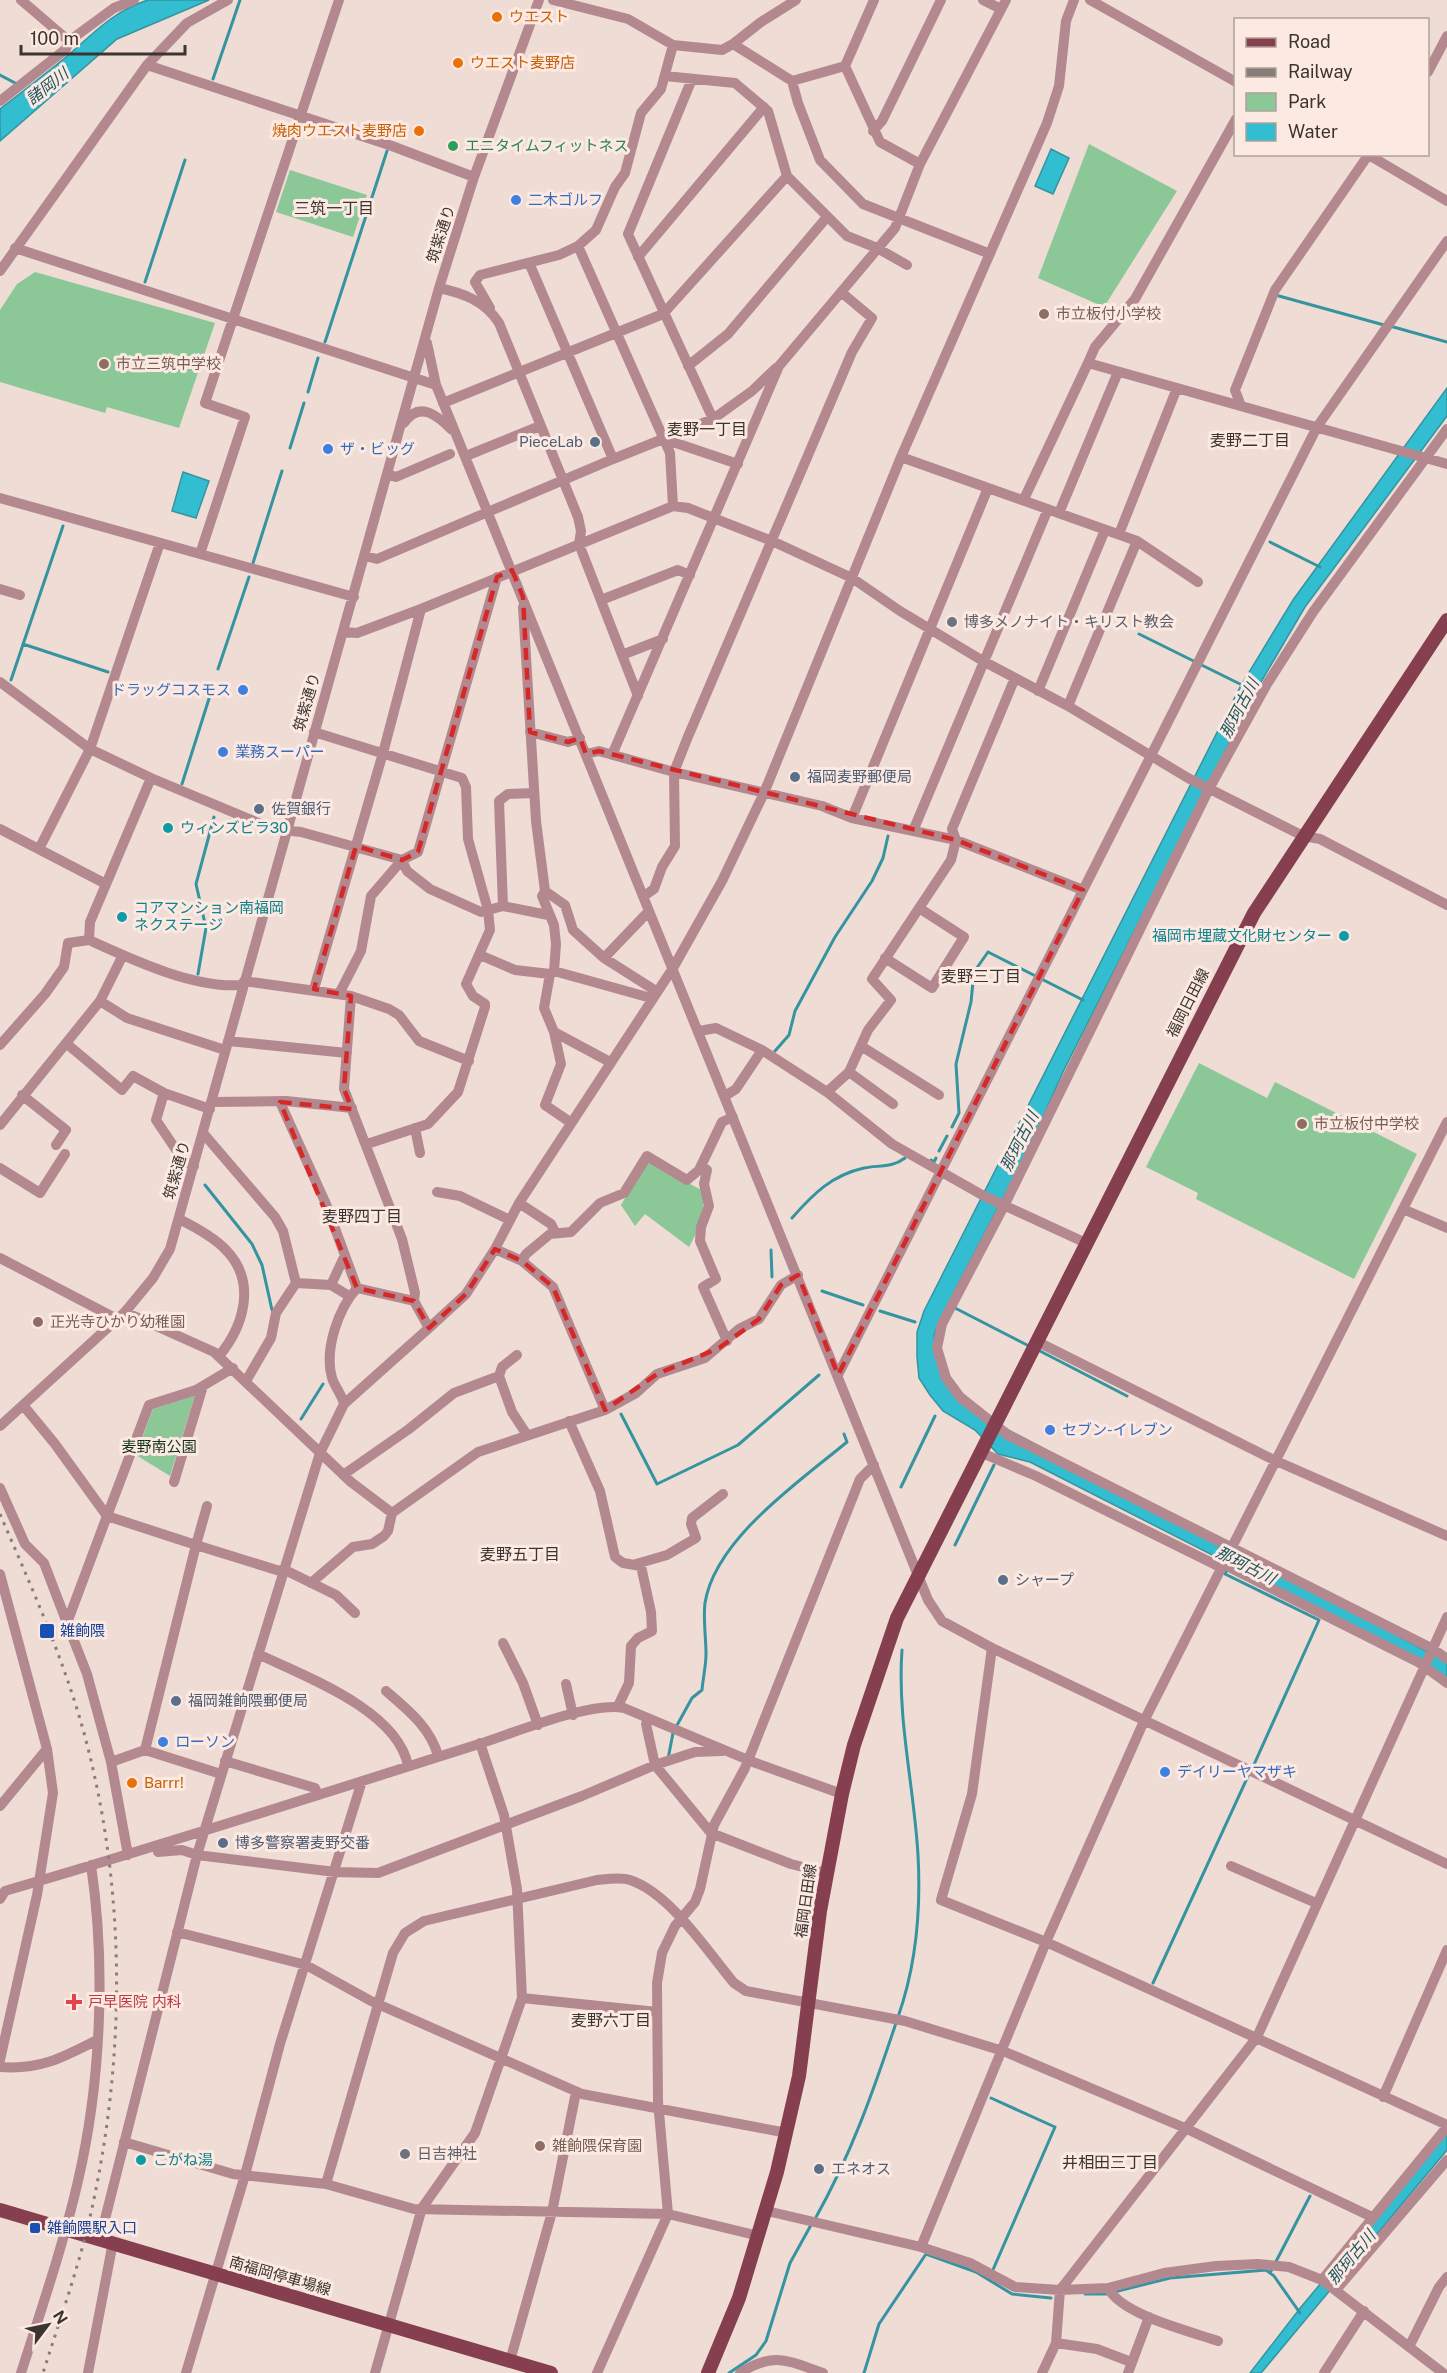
<svg xmlns="http://www.w3.org/2000/svg" width="1447" height="2373" font-family="'Public Sans','Noto Sans JP',sans-serif">
<style>
.green{fill:#8bc797}
.water{fill:#32bdd0;stroke:#3594a0;stroke-width:1.5}
.lines{fill:none;stroke-linecap:round;stroke-linejoin:round}
.stream{stroke:#3594a0;stroke-width:3}
.minor{stroke:#b3898f;stroke-width:10}
.major{stroke:#863f4e;stroke-width:14}
.rail{stroke:#897d79;stroke-width:3;stroke-dasharray:3 6;stroke-linecap:butt}
.marked{fill:none;stroke:#d62828;stroke-width:4.5;stroke-dasharray:12 8;stroke-linejoin:round}
.food-dot{fill:#e8710a;stroke:#fce9e2;stroke-width:2}
.leisure-dot{fill:#2e9e5b;stroke:#fce9e2;stroke-width:2}
.shop-dot{fill:#3f7fe0;stroke:#fce9e2;stroke-width:2}
.education-dot{fill:#8d6e63;stroke:#fce9e2;stroke-width:2}
.service-dot{fill:#5c6f8a;stroke:#fce9e2;stroke-width:2}
.worship-dot{fill:#6b7280;stroke:#fce9e2;stroke-width:2}
.culture-dot{fill:#0f9aa8;stroke:#fce9e2;stroke-width:2}
.transit-dot{fill:#1a4fb4;stroke:#fce9e2;stroke-width:2}
.health-dot{fill:#e0444e;stroke:#fce9e2;stroke-width:2}
.labels{text-anchor:middle;stroke-width:6;stroke-linejoin:round;paint-order:stroke}
.food-label{font-size:15px;fill:#c56008;stroke:#fce9e2;text-anchor:start}
.leisure-label{font-size:15px;fill:#27864d;stroke:#fce9e2;text-anchor:start}
.shop-label{font-size:15px;fill:#366cbe;stroke:#fce9e2;text-anchor:start}
.street-label{font-size:15px;fill:#3b3431;stroke:#fce9e2}
.education-label{font-size:15px;fill:#785e54;stroke:#fce9e2;text-anchor:start}
.service-label{font-size:15px;fill:#4e5e75;stroke:#fce9e2;text-anchor:start}
.worship-label{font-size:15px;fill:#5b616d;stroke:#fce9e2;text-anchor:start}
.culture-label{font-size:15px;fill:#0d838f;stroke:#fce9e2;text-anchor:start}
.park-label{font-size:15px;fill:#11321a;stroke:#fce9e2}
.transit-label{font-size:15px;fill:#164399;stroke:#fce9e2;text-anchor:start}
.health-label{font-size:15px;fill:#be3a42;stroke:#fce9e2;text-anchor:start}
.water-label{font-size:16px;font-style:italic;fill:#215860;stroke:#fce9e2}
.neighbourhood-label{font-size:16px;fill:#3b3431;stroke:#fce9e2}
</style>
<rect width="100%" height="100%" fill="#eedcd5"/>
<path class="green" d="M1089 144 1177 191 1104 307 1038 278Z
M290 170 367 195 353 237 276 212Z
M35 272 215 323 179 428 107 407 105 413 0 382V310L17 284Z
M1199 1063 1267 1098 1275 1082 1417 1154 1354 1279 1196 1199 1198 1193 1146 1167Z
M650 1162 703 1191 704 1219 689 1247 645 1214 635 1226 621 1205 645 1164Z
M195 1395 170 1476 136 1455 153 1409Z"/>
<path class="water" d="M148 0H209L117 39 0 141V109C22 92 44 75 66 57 93 34 113 11 148 0Z
M1051 149 1069 158 1053 194 1035 186Z
M1447 388V416L1305 607 1254 694 1064 1070 1028 1150 940 1319 934 1335 939 1370 984 1417 1447 1662V1679L1418 1660 1030 1462 998 1454 975 1430 943 1411 930 1395 919 1378 917 1357V1332L924 1311 1240 687 1293 600Z
M183 472 209 481 196 518 172 511Z
M1447 2133V2150L1261 2373H1250L1301 2307Z"/>
<g class="lines">
<path class="stream" d="M0 75 17 84
M213 79 240 0
M145 282 185 160
M1279 296 1384 325
M1390 326 1447 342
M325 342 387 151
M308 392 318 358
M290 448 304 403
M1270 542 1320 567
M253 563 282 471
M1139 634 1242 685
M23 644 108 672
M218 669 249 577
M11 680 63 526
M182 784 213 686
M988 952 1083 1000
M198 974 206 928 196 884 214 817
M775 1051 789 1035 795 1011 835 937 872 881 883 858 888 836
M952 1127 959 1113 956 1064 971 1002 974 972 988 952
M939 1151 947 1136
M931 1160 934 1162 936 1158
M205 1185 252 1244 262 1265 272 1310
M792 1218C813 1194 832 1175 864 1168 879 1165 892 1168 905 1158
M771 1250 772 1277
M822 1291 863 1305
M955 1308 1029 1346
M880 1311 915 1322
M1038 1350 1127 1396
M621 1414 657 1484 738 1445 819 1375
M301 1419 323 1384
M901 1487 935 1416
M955 1545 994 1465
M1227 1570 1225 1574 1319 1620 1252 1769
M676 1727 692 1698 702 1690C703 1678 706 1666 706 1654 706 1638 703 1619 705 1603 715 1539 800 1481 847 1442L844 1434
M668 1759 673 1733
M1153 1983 1249 1774
M898 2017C916 1966 921 1909 918 1855 914 1786 897 1719 902 1650
M991 2098 1055 2127 992 2272
M815 2219C851 2155 873 2092 896 2023
M1270 2273 1310 2196
M1114 2292 1170 2278 1266 2270 1274 2276 1300 2313
M1085 2294H1108
M729 2373 756 2355 766 2341 790 2263 811 2225
M864 2373 879 2324 926 2254 976 2272 1012 2294 1051 2298"/>
<path class="minor" d="M21 0 69 41
M553 0 628 19 673 45 722 50 733 44 792 81 845 66 880 142 920 164 895 228 779 366 612 755
M983 0 1001 9
M1090 0 1236 82
M733 44 761 22 796 0
M147 65 392 146 474 177
M845 66 874 0
M1428 72 1447 36
M665 76 735 83 768 111 787 176 847 236 877 248 907 265
M692 79 628 234 713 419
M792 81 798 103 820 160 863 204 990 254
M0 101 66 49 69 41 114 8 134 0
M873 131 882 121 941 0
M1367 154 1447 201
M920 164 1006 0
M578 246 670 453 673 506
M15 248 436 385 928 1600 942 1621 992 1648 1447 1864
M638 257 764 107
M0 271 147 65 187 23 228 0
M439 288C463 293 485 301 499 323L578 517 581 531 579 544 638 696
M490 308 475 282 480 275 559 255 578 246 596 230 615 187 625 173 641 113 661 89 673 45
M427 343 436 385
M1088 363 1095 347 1135 299 1236 119
M688 366 728 334 827 217
M443 403 663 314 787 176
M1241 406 1235 390 1275 290 1369 154
M404 423C420 400 438 416 452 430
M1447 429 1313 612 1267 684 1210 787 1004 1206 942 1324 937 1348 946 1378 960 1397 1008 1435 1433 1649 1447 1659
M664 439 738 464
M466 456 540 426
M901 457 1137 541 1198 582
M613 459 713 419 752 391 776 368
M387 474 396 477 450 454
M0 498 354 597
M1024 499 1088 363 1447 464
M1059 513 1118 372
M1119 534 1177 388
M200 554 245 417 205 403 339 0
M365 556 377 559 613 459 530 265
M0 589 20 595
M601 600 678 570 690 575
M523 607 536 821 545 891 542 896 554 925 556 944 554 971
M343 632 357 633 421 609 673 506 688 508 772 541 852 578 900 611 983 661 1068 706 1188 778 1303 836 1320 839 1447 905
M622 655 663 639
M0 682 90 749 151 778 273 829 301 832 402 860 407 871 430 889 481 912 503 906 548 915
M1038 691 1105 530
M1068 706 1137 541
M314 732 462 778 466 787 468 839 488 910 490 930 466 984 473 996 485 1004V1007L458 1092 428 1124 367 1144
M530 732 568 742 580 738
M586 754 599 751 674 772 822 806 852 818 956 840 1083 890
M151 778 90 922 89 940C133 960 194 989 243 985
M852 818 988 488
M0 829 106 884
M913 831 1048 509
M39 849 90 749 160 543
M545 891 565 905 573 930 604 958 649 911
M644 896 654 889 662 867 675 846 674 772 687 739 852 352 872 318 841 292
M503 906 499 801 508 794 534 793
M480 955 515 970 550 974 554 971 651 998
M604 958 656 991
M885 958 932 988 964 937 919 908
M550 974 544 1008 554 1032 561 1064 545 1105 570 1122
M244 981 351 996 344 1089 402 1239 415 1293 414 1301 429 1328
M314 989 383 753 421 609
M340 992 361 951 371 896 402 860 418 852 497 577
M351 996 389 1009 399 1015 419 1041 469 1061
M100 1001 127 1018 225 1050
M699 1031 716 1028 762 1050 827 1092 892 1144 984 1196 1086 1243
M554 1032 610 1062
M228 1041 347 1053
M67 1044 122 1090 133 1076 164 1093 210 1109
M0 1045 45 994 64 967 68 943 89 940
M861 1046 939 1095
M849 1072 893 1104
M827 1092 849 1072 868 1030 891 1000 872 979 951 860 956 840 952 829 1015 678
M164 1093 156 1120 183 1160 194 1166
M22 1095 66 1130 56 1145
M725 1096 736 1089 762 1050
M211 1102 286 1101 352 1108
M280 1102 326 1204 357 1288C338 1309 324 1350 332 1378 335 1387 342 1395 344 1404
M0 1125 100 1001 123 955
M415 1128 420 1153
M203 1133 275 1217 283 1231 296 1283 276 1313 271 1338 246 1381
M701 1166 707 1170 704 1184 709 1206 701 1227 700 1241 716 1279 703 1287 727 1341
M0 1168 40 1193 65 1154
M437 1192 460 1196 510 1220
M519 1203 551 1224 555 1232
M1403 1209 1447 1228
M179 1219C195 1227 214 1237 226 1250 257 1282 244 1326 219 1356
M495 1249 522 1261 553 1287 605 1410
M0 1258 117 1319
M522 1261 526 1254 550 1234 571 1232 600 1203 624 1193 647 1156 687 1180 699 1170 722 1122 733 1117
M296 1283 331 1285 349 1296
M331 1285 345 1255
M357 1288 414 1301
M125 1312 214 1352 351 1482 392 1513 478 1452 605 1410 636 1393 657 1374 705 1358 739 1329 759 1319 781 1285 798 1275
M1038 1342 1274 1460 1447 1536
M838 1375 1317 427 1447 241
M499 1376 502 1367 517 1355
M23 1405 55 1444 107 1516
M569 1421 600 1491 615 1557 623 1563 641 1566 651 1612 652 1631 638 1638 631 1646 629 1683 618 1706
M0 1426 125 1312 153 1278 170 1249 439 288 474 177 539 0
M982 1453 1036 1476 1220 1567 1227 1566 1418 1662 1447 1683
M343 1475 409 1429 454 1393 499 1376 512 1412 527 1435
M174 1482 203 1386
M0 1488 25 1544 44 1563 67 1623
M107 1516 149 1405 196 1390 233 1368
M636 1564 667 1555 696 1538 691 1524 692 1518 723 1494
M283 1569 336 1595 355 1613
M0 1574 47 1749 53 1793 37 1895 0 2060
M311 1583 353 1547 372 1544 384 1536 388 1531 392 1513
M503 1643 523 1683 538 1725
M992 1648 972 1794 941 1900 1046 1942 1447 2125
M258 1654C304 1676 398 1710 408 1766
M566 1684 573 1715
M386 1691C407 1709 431 1728 438 1756
M648 1719 646 1724 655 1765 711 1833 791 1864 826 1873
M145 1750 196 1545 283 1572
M225 1761 315 1788 318 1795
M111 1762 145 1750 221 1774
M0 1806 47 1749
M158 1852 182 1850 197 1855 335 1872 378 1873 582 1796 655 1765 695 1752 722 1751
M128 1855 111 1762 87 1674 67 1623 107 1516 196 1545 207 1506
M1231 1866 1316 1903
M0 1899 5 1891C164 1845 321 1794 479 1744 514 1733 591 1701 624 1708L753 1762 842 1794
M177 1932 306 1965 371 2001 582 2094 787 2133
M522 1998 657 2012
M0 2067C40 2070 62 2058 97 2040
M1383 2097 1447 1950
M124 2142 233 2174 326 2184 414 2209 668 2214 759 2236
M326 2184 393 1953 405 1933 424 1921 597 1880C608 1879 620 1877 630 1880 670 1893 708 1952 734 1983L746 1991 905 2021 1003 2051 1185 2128 1372 2217
M767 2211 921 2247 970 2263 1015 2287 1060 2290 1108 2288 1164 2273 1216 2266 1258 2264 1289 2267 1322 2280 1443 2373
M100 2239 197 1855 320 1453 344 1404 429 1328 466 1294 475 1280 495 1249 519 1203 673 968 722 881 764 793 901 457 1047 123 1059 86 1066 21 1074 0
M921 2247 1046 1942 1144 1721 1447 1122
M1322 2280 1447 2127
M1108 2288C1122 2315 1189 2331 1218 2341
M1336 2290 1447 2160
M1056 2343 1097 2349 1131 2362
M1410 2345 1439 2287 1447 2277
M510 2361 552 2212 576 2092
M21 2373C41 2310 63 2246 78 2181 101 2082 106 1966 91 1865
M88 2373 113 2242
M186 2373 245 2175 280 2044 362 1781
M375 2373 422 2208 475 2133 522 1998 517 1889 504 1815 480 1743
M597 2373 668 2214 658 2101 657 1983 662 1953 675 1926 695 1902 700 1889 714 1825 745 1768 860 1479 874 1465
M740 2373C774 2351 788 2361 823 2373
M1042 2373 1056 2343 1060 2290 1257 2037 1447 1617
M1128 2373 1149 2317
M1324 2373 1364 2311"/>
<path class="major" d="M0 2210 551 2373
M708 2373 739 2298 777 2172 799 2076 820 1911 842 1794 854 1745 897 1618 1254 913 1447 620"/>
<path class="rail" d="M0 1514C31 1586 63 1657 84 1733 126 1888 126 2053 92 2208 80 2264 60 2319 43 2373"/>
</g>
<path class="marked" d="M512 570 523 597 530 732 568 742 580 738 586 754 599 751 956 840 1083 890 838 1375 798 1275 781 1285 759 1319 719 1348 657 1374 605 1410 553 1287 522 1261 495 1249 466 1294 429 1328 414 1301 357 1288 280 1102 352 1109 344 1089 351 996 314 989 356 846 402 860 418 852 497 577Z"/>
<g class="food-dot">
<circle cx="497" cy="17" r="6"/>
<circle cx="458" cy="63" r="6"/>
<circle cx="419" cy="131" r="6"/>
<circle cx="132" cy="1783" r="6"/>
</g>
<circle class="leisure-dot" cx="453" cy="146" r="6"/>
<g class="shop-dot">
<circle cx="516" cy="200" r="6"/>
<circle cx="328" cy="449" r="6"/>
<circle cx="243" cy="690" r="6"/>
<circle cx="223" cy="752" r="6"/>
<circle cx="1050" cy="1430" r="6"/>
<circle cx="163" cy="1742" r="6"/>
<circle cx="1165" cy="1772" r="6"/>
</g>
<g class="education-dot">
<circle cx="1044" cy="314" r="6"/>
<circle cx="104" cy="364" r="6"/>
<circle cx="1302" cy="1124" r="6"/>
<circle cx="38" cy="1322" r="6"/>
<circle cx="540" cy="2146" r="6"/>
</g>
<g class="service-dot">
<circle cx="595" cy="442" r="6"/>
<circle cx="795" cy="777" r="6"/>
<circle cx="259" cy="809" r="6"/>
<circle cx="1003" cy="1580" r="6"/>
<circle cx="176" cy="1701" r="6"/>
<circle cx="223" cy="1843" r="6"/>
<circle cx="819" cy="2169" r="6"/>
</g>
<g class="worship-dot">
<circle cx="952" cy="622" r="6"/>
<circle cx="405" cy="2154" r="6"/>
</g>
<g class="culture-dot">
<circle cx="168" cy="828" r="6"/>
<circle cx="122" cy="917" r="6"/>
<circle cx="1344" cy="936" r="6"/>
<circle cx="141" cy="2160" r="6"/>
</g>
<g class="transit-dot">
<rect x="39" y="1623" width="16" height="16" rx="3"/>
<rect x="29" y="2222" width="12" height="12" rx="3"/>
</g>
<path class="health-dot" d="M71 1993h6v6h6v6h-6v6h-6v-6h-6v-6h6z"/>
<g class="labels">
<g class="food-label">
<text x="509" y="22">ウエスト</text>
<text x="470" y="68">ウエスト麦野店</text>
<text x="407" y="136" text-anchor="end">焼肉ウエスト麦野店</text>
<text x="144" y="1788">Barrr!</text>
</g>
<g class="leisure-label">
<text x="465" y="151">エニタイムフィットネス</text>
</g>
<g class="shop-label">
<text x="528" y="205">二木ゴルフ</text>
<text x="340" y="454">ザ・ビッグ</text>
<text x="231" y="695" text-anchor="end">ドラッグコスモス</text>
<text x="235" y="757">業務スーパー</text>
<text x="1062" y="1435">セブン-イレブン</text>
<text x="175" y="1747">ローソン</text>
<text x="1177" y="1777">デイリーヤマザキ</text>
</g>
<g class="street-label">
<text transform="translate(441 234) rotate(-72)" y="5">筑紫通り</text>
<text transform="translate(307 702) rotate(-74)" y="5">筑紫通り</text>
<text transform="translate(1188 1003) rotate(-63)" y="5">福岡日田線</text>
<text transform="translate(177 1170) rotate(-74)" y="5">筑紫通り</text>
<text transform="translate(806 1901) rotate(-82)" y="5">福岡日田線</text>
<text transform="translate(280 2276) rotate(16)" y="5">南福岡停車場線</text>
</g>
<g class="education-label">
<text x="1056" y="319">市立板付小学校</text>
<text x="116" y="369">市立三筑中学校</text>
<text x="1314" y="1129">市立板付中学校</text>
<text x="50" y="1327">正光寺ひかり幼稚園</text>
<text x="552" y="2151">雑餉隈保育園</text>
</g>
<g class="service-label">
<text x="583" y="447" text-anchor="end">PieceLab</text>
<text x="807" y="782">福岡麦野郵便局</text>
<text x="271" y="814">佐賀銀行</text>
<text x="1015" y="1585">シャープ</text>
<text x="188" y="1706">福岡雑餉隈郵便局</text>
<text x="235" y="1848">博多警察署麦野交番</text>
<text x="831" y="2174">エネオス</text>
</g>
<g class="worship-label">
<text x="964" y="627">博多メノナイト・キリスト教会</text>
<text x="417" y="2159">日吉神社</text>
</g>
<g class="culture-label">
<text x="180" y="833">ウィンズビラ30</text>
<text x="134" y="913">コアマンション南福岡<tspan x="134" dy="17">ネクステージ</tspan></text>
<text x="1332" y="941" text-anchor="end">福岡市埋蔵文化財センター</text>
<text x="153" y="2165">こがね湯</text>
</g>
<g class="park-label">
<text x="159" y="1452">麦野南公園</text>
</g>
<g class="transit-label">
<text x="60" y="1636">雑餉隈</text>
<text x="47" y="2233">雑餉隈駅入口</text>
</g>
<g class="health-label">
<text x="88" y="2007">戸早医院 内科</text>
</g>
<g class="water-label">
<text transform="translate(47 86) rotate(-38)" y="6">諸岡川</text>
<text transform="translate(1239 708) rotate(-62)" y="6">那珂古川</text>
<text transform="translate(1019 1141) rotate(-63)" y="6">那珂古川</text>
<text transform="translate(1246 1565) rotate(27)" y="6">那珂古川</text>
<text transform="translate(1351 2257) rotate(-50)" y="6">那珂古川</text>
</g>
<g class="neighbourhood-label">
<text x="334" y="214">三筑一丁目</text>
<text x="707" y="435">麦野一丁目</text>
<text x="1250" y="446">麦野二丁目</text>
<text x="981" y="982">麦野三丁目</text>
<text x="362" y="1222">麦野四丁目</text>
<text x="520" y="1560">麦野五丁目</text>
<text x="611" y="2026">麦野六丁目</text>
<text x="1110" y="2168">井相田三丁目</text>
</g>
</g>
<rect x="1234" y="18" width="195" height="138" fill="#fce9e2" stroke="#afa19b" stroke-width="1.5"/>
<rect x="1246" y="38" width="30" height="9" fill="#863f4e" stroke="#afa19b" stroke-width="1.5"/>
<text x="1288" y="48" font-size="18" fill="#3b3431">Road</text>
<rect x="1246" y="68" width="30" height="9" fill="#897d79" stroke="#afa19b" stroke-width="1.5"/>
<text x="1288" y="78" font-size="18" fill="#3b3431">Railway</text>
<rect x="1246" y="93" width="30" height="18" fill="#8bc797" stroke="#afa19b" stroke-width="1.5"/>
<text x="1288" y="108" font-size="18" fill="#3b3431">Park</text>
<rect x="1246" y="123" width="30" height="18" fill="#32bdd0" stroke="#afa19b" stroke-width="1.5"/>
<text x="1288" y="138" font-size="18" fill="#3b3431">Water</text>
<g transform="translate(48 2325) rotate(58)" stroke="#fce9e2" stroke-width="4.5" paint-order="stroke">
<path d="M0-4.5L10 22L0 15L-10 22Z" fill="#3b3431"/>
<text y="-9" font-size="16" font-weight="bold" text-anchor="middle" fill="#3b3431">N</text>
</g>
<path d="M21 45v9h164v-9" fill="none" stroke="#3b3431" stroke-width="3"/>
<text x="30" y="45" font-size="18" fill="#3b3431" stroke="#fce9e2" stroke-width="4.5" paint-order="stroke">100 m</text>
</svg>
